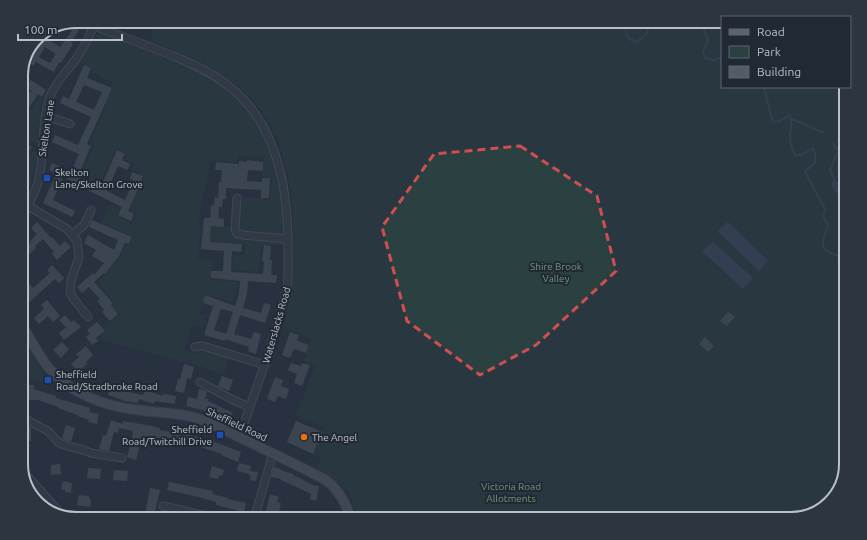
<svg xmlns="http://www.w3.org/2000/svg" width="867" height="540" font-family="Ubuntu,sans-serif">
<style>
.green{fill:#2b4041}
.water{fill:#405166}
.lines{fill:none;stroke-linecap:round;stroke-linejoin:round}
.stream{stroke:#405166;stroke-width:2}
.building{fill:#525d69;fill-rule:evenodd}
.minor-casing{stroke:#5a626c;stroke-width:9}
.major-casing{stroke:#464d58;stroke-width:11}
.minor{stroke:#3c444f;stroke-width:7}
.major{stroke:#5b636f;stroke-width:9}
.marked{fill:none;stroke:#cf4e50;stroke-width:3;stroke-dasharray:8 5;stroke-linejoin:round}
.transit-dot{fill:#1a4fb4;stroke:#212934;stroke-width:1.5}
.food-dot{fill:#e8710a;stroke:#212934;stroke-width:1.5}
.labels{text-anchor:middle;stroke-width:4;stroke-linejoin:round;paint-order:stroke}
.street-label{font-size:10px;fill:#b9c0c9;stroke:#212934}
.poi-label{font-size:10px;fill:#b9c0c9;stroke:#212934;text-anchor:start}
.park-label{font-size:10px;fill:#72987a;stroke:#212934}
.rim{fill:none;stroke:#b9c0c9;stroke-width:2}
</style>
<rect width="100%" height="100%" fill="#28323f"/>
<path class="green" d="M156 21H722V87H846V464L838 491 818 512 791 519H395L380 513H370L368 519H359L349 492 336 481 317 469 321 457 313 454 324 426 296 416 315 366 304 361 312 339 284 328 291 287 294 237 291 192 286 167 278 140 268 121 255 102 237 85 214 69 197 60 185 54 150 41Z
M101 33H104L174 59 212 77 238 97 256 118 270 146 285 217V245H262L259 272 232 270 234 255H244L245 244 211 241 210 227H241L242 197 270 199 271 178 262 176 263 157 238 156 237 162 210 161 198 225 201 226 198 259 212 260 211 280 238 282 233 302 206 294 200 314 206 315 203 328 192 325 185 350 199 354 205 350 229 357 224 375 203 367 98 339 106 332 103 328 120 314 112 305 114 303 98 282 121 257 125 245 129 246 133 237 102 222 109 205 119 209 117 216 133 225 137 214 130 210 145 177 131 169 134 163 125 159 127 154 116 149 97 186 87 181 90 173 83 169 94 147 90 144 107 105 104 103 113 83 92 73 93 68 78 64 88 49 95 36Z
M40 97 43 99 40 108 38 143 30 141 21 137V118L24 120Z
M33 151 38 153 30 188 21 183V159L26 162Z
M27 350 30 352 45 376 43 382 21 378V354Z"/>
<path class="water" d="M835 181 846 185V200L835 192 831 184 832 182Z
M728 222 768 261 759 271 717 231Z
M713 242 753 278 743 289 702 251Z"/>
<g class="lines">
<path class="stream" d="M618 21 625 29 629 39 637 42 646 34 652 21
M706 21 704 30 708 40 703 52 705 58 714 60 720 58 722 59
M764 87 771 116 774 122 780 121 789 115C793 121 791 127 790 134 790 142 791 149 796 156L803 154 813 148 815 153V162L805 172 825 209 823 217 828 225C827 230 823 237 823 241 821 254 837 253 842 258 844 260 845 262 846 264
M792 119 824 133
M832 143 837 149
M835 181 830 170 837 154
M846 339 843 353 846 355"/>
</g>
<path class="building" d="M77 21 81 24 77 29 79 30 71 42 73 44 61 63 59 62 54 72 36 62 33 66 31 64 23 76 21 75V73L27 61 43 36 60 47 73 29 70 27 74 22ZM45 47 56 54 50 63 39 57Z
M84 65 91 68 87 78 112 88 87 144 91 146 78 176H80L79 178 100 189 117 150 125 154 122 160 130 164 127 170 118 166 107 191 125 200 127 196 133 180 130 179 132 172 143 176 136 194 128 211 134 214 131 221 118 215 122 207 75 184 76 183 63 177 53 200 75 211 72 217 43 203 56 174 49 170 52 163 71 172 79 154 52 142 55 135 78 145 91 117 60 103 63 96 69 99ZM84 85 102 92 94 110 76 102Z
M31 80 46 90 42 97 38 94 21 120V105L31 90 26 87Z
M21 140 32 147 28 153 21 149Z
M247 160 263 162V171L248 170 247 181 262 182V178H270L269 198H261V190L226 188V199H223L222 207H219L218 218 224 219V227L211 226 210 242 242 244 241 252 232 251 231 272 263 274 264 261H262L264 245 271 246 270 260 272 261 271 275H277L276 283 248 281 247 294 243 308 261 313 264 303 271 305 265 323 240 315 234 334 251 339 254 332 261 334 256 354 248 351 249 347 225 339V341L204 335 213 306 203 303 205 295 235 306 239 293 240 281 211 278V271H223L224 251 201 249 204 218H210L211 205 214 206 215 197 218 198 219 182H221L222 170H215L216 162 239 164V161L247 162ZM221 309 233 312 226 334 214 330Z
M92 220 132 237 129 244 125 243 119 256 105 274 104 273 94 282 113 303 111 305 118 314 110 321 102 312 104 310 97 301 100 299 89 287 82 293 77 287 93 273 94 275 104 263 92 256 96 250 84 243 88 235 114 250 118 240 89 227Z
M37 222 51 238 52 237 60 246 65 241 71 247 57 260 52 254 54 252 43 239 35 246 36 248 21 261V251L31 242 30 241 37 234 31 228Z
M52 265 64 278 59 283 55 279 28 303 22 296 27 292 21 286V275L33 288 50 273 47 270Z
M47 300 60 316 53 322 48 316 39 324 34 318 44 309 41 305Z
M728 312 735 317 727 326 720 321Z
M65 315 71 322 74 320 81 327 64 340 59 333 66 327 59 320Z
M97 322 105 331 96 338 98 341 92 345 86 337 90 334 87 330Z
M290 332 299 335 297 341 309 345 306 353 294 349 290 358 282 355Z
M705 337 714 346 708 352 699 344Z
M62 342 69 349 61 358 53 350Z
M86 346 93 355 86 362 87 364 78 372 71 364 79 357 76 354Z
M291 363 301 366 302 363 310 365 302 386 294 383 297 374 288 370Z
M184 364 194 367 191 379 187 378 184 393 175 391 178 379H180Z
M222 376 233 380 229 391 218 386Z
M275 377 283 380 281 386 289 389 286 399 278 396 275 402 267 399Z
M21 385H34V389L56 396V398L90 408 89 412 99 414 97 424 88 422 89 420 77 416 78 415 58 408V407L38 400H21Z
M111 385 120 388 119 390 143 395 145 390 163 396V394L176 396 175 404 155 401 154 404 139 399 138 403 123 401V400L108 395Z
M199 389 207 391 205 399H208V401L233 413 229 422 210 413 211 412 186 406 188 397 197 399Z
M111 420 123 424V421L152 426 160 428V430L187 435 188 434 220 444 241 452 238 462 221 455 222 454 179 440 178 442 158 438V440L142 436 136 460 127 457 133 434H132L133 431 119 428 118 433 114 432 109 451 99 449 103 435 106 436Z
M296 421 322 432 313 454 287 442Z
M66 425 75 428 71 442 62 439Z
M21 426H28L31 428V441H22Z
M239 463 251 466 250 471 258 472 256 481 250 480 251 476H249V474L237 471Z
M60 464 61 474 51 475V465Z
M212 466 224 470 222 476 219 475 218 479 209 477Z
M274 467 281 469V470L293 474V475L313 485 319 486 316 501 310 499 311 494 292 485 281 480V479L271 477Z
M88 468 101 469 100 479 87 478Z
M114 470 128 471 127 481 113 480Z
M63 481 72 483 71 493 65 492V490L61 489Z
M169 482 213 491 212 494 228 498V499L246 503 244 512 216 505V502L199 497 167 490Z
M150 488 160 490 154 516 145 514Z
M270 494 279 497 277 502 281 503 279 511 308 516V519H264Z
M79 495 89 496V499H91L90 507 77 505Z"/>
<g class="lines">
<defs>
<path id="minor" d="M94 26C121 36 149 46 176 57 195 65 215 74 231 88 280 127 289 195 288 254 288 267 289 280 286 293 285 298 283 303 282 308 278 323 273 339 268 354 259 382 249 409 239 437
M46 116 70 124
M237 198 235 230 238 234 242 235 288 239
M28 206 67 229 77 241 79 257 71 281 70 292 73 298 88 317
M21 220C28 206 36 193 39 178 45 151 41 122 50 96 56 82 67 71 76 59 84 47 91 35 95 21
M72 235 84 225 91 210
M21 342 29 337
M195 347 203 346 265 365
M200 382 235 401 250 407
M21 419H25L48 431 59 443 67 446 84 450 91 453 122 458
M22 470 62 515
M163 506 220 519
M250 519 255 514 257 509 271 460 274 454"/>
<path id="major" d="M21 324C30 338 38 355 48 367 70 394 106 407 139 410 157 413 178 412 196 418 212 423 227 431 243 439 270 452 297 465 324 479 338 488 346 503 351 519"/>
</defs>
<use href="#minor" class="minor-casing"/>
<use href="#major" class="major-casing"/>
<use href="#minor" class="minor"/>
<use href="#major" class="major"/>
</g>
<path d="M0 0H867V540H0ZM520 146 597 196 616 271 536 345 480 375 407 321 382 227 434 154Z" fill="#28323f" fill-opacity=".55" fill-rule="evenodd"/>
<path class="marked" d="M520 146 597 196 616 271 536 345 480 375 407 321 382 227 434 154Z"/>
<g class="transit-dot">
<rect x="43" y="174" width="8" height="8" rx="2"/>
<rect x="44" y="376" width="8" height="8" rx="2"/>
<rect x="216" y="431" width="8" height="8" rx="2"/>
</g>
<circle class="food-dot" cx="304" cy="437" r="4"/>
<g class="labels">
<g class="street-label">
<text transform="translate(46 128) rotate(-81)" y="4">Skelton Lane</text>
<text transform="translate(276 325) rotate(-74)" y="4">Waterslacks Road</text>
<text transform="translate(237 424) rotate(25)" y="4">Sheffield Road</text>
</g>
<g class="poi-label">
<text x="55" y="176">Skelton<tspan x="55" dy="12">Lane/Skelton Grove</tspan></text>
<text x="56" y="378">Sheffield<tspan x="56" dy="12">Road/Stradbroke Road</tspan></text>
<text x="212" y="433" text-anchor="end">Sheffield<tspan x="212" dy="12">Road/Twitchill Drive</tspan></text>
<text x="312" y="441">The Angel</text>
</g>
<g class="park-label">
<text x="556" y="270">Shire Brook<tspan x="556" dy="12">Valley</tspan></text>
<text x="511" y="490">Victoria Road<tspan x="511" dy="12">Allotments</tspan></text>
</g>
</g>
<path d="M0 0H867V540H0ZM76 28H791A48 48 0 0 1 839 76V464A48 48 0 0 1 791 512H76A48 48 0 0 1 28 464V76A48 48 0 0 1 76 28Z" fill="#2d3540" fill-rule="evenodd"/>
<path class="rim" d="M76 28H791A48 48 0 0 1 839 76V464A48 48 0 0 1 791 512H76A48 48 0 0 1 28 464V76A48 48 0 0 1 76 28Z"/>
<rect x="721" y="16" width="130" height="72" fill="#212934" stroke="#5e6570"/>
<rect x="729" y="29" width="20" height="6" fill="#5b636f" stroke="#5e6570"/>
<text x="757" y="36" font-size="12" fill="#b9c0c9">Road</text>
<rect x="729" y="46" width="20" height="12" fill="#2b4041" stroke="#5e6570"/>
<text x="757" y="56" font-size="12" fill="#b9c0c9">Park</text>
<rect x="729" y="66" width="20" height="12" fill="#525d69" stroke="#5e6570"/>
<text x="757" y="76" font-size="12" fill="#b9c0c9">Building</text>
<path d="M18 34v6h104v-6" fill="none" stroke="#b9c0c9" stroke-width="2"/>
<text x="24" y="34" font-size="12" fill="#b9c0c9" stroke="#212934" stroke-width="3" paint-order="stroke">100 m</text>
</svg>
